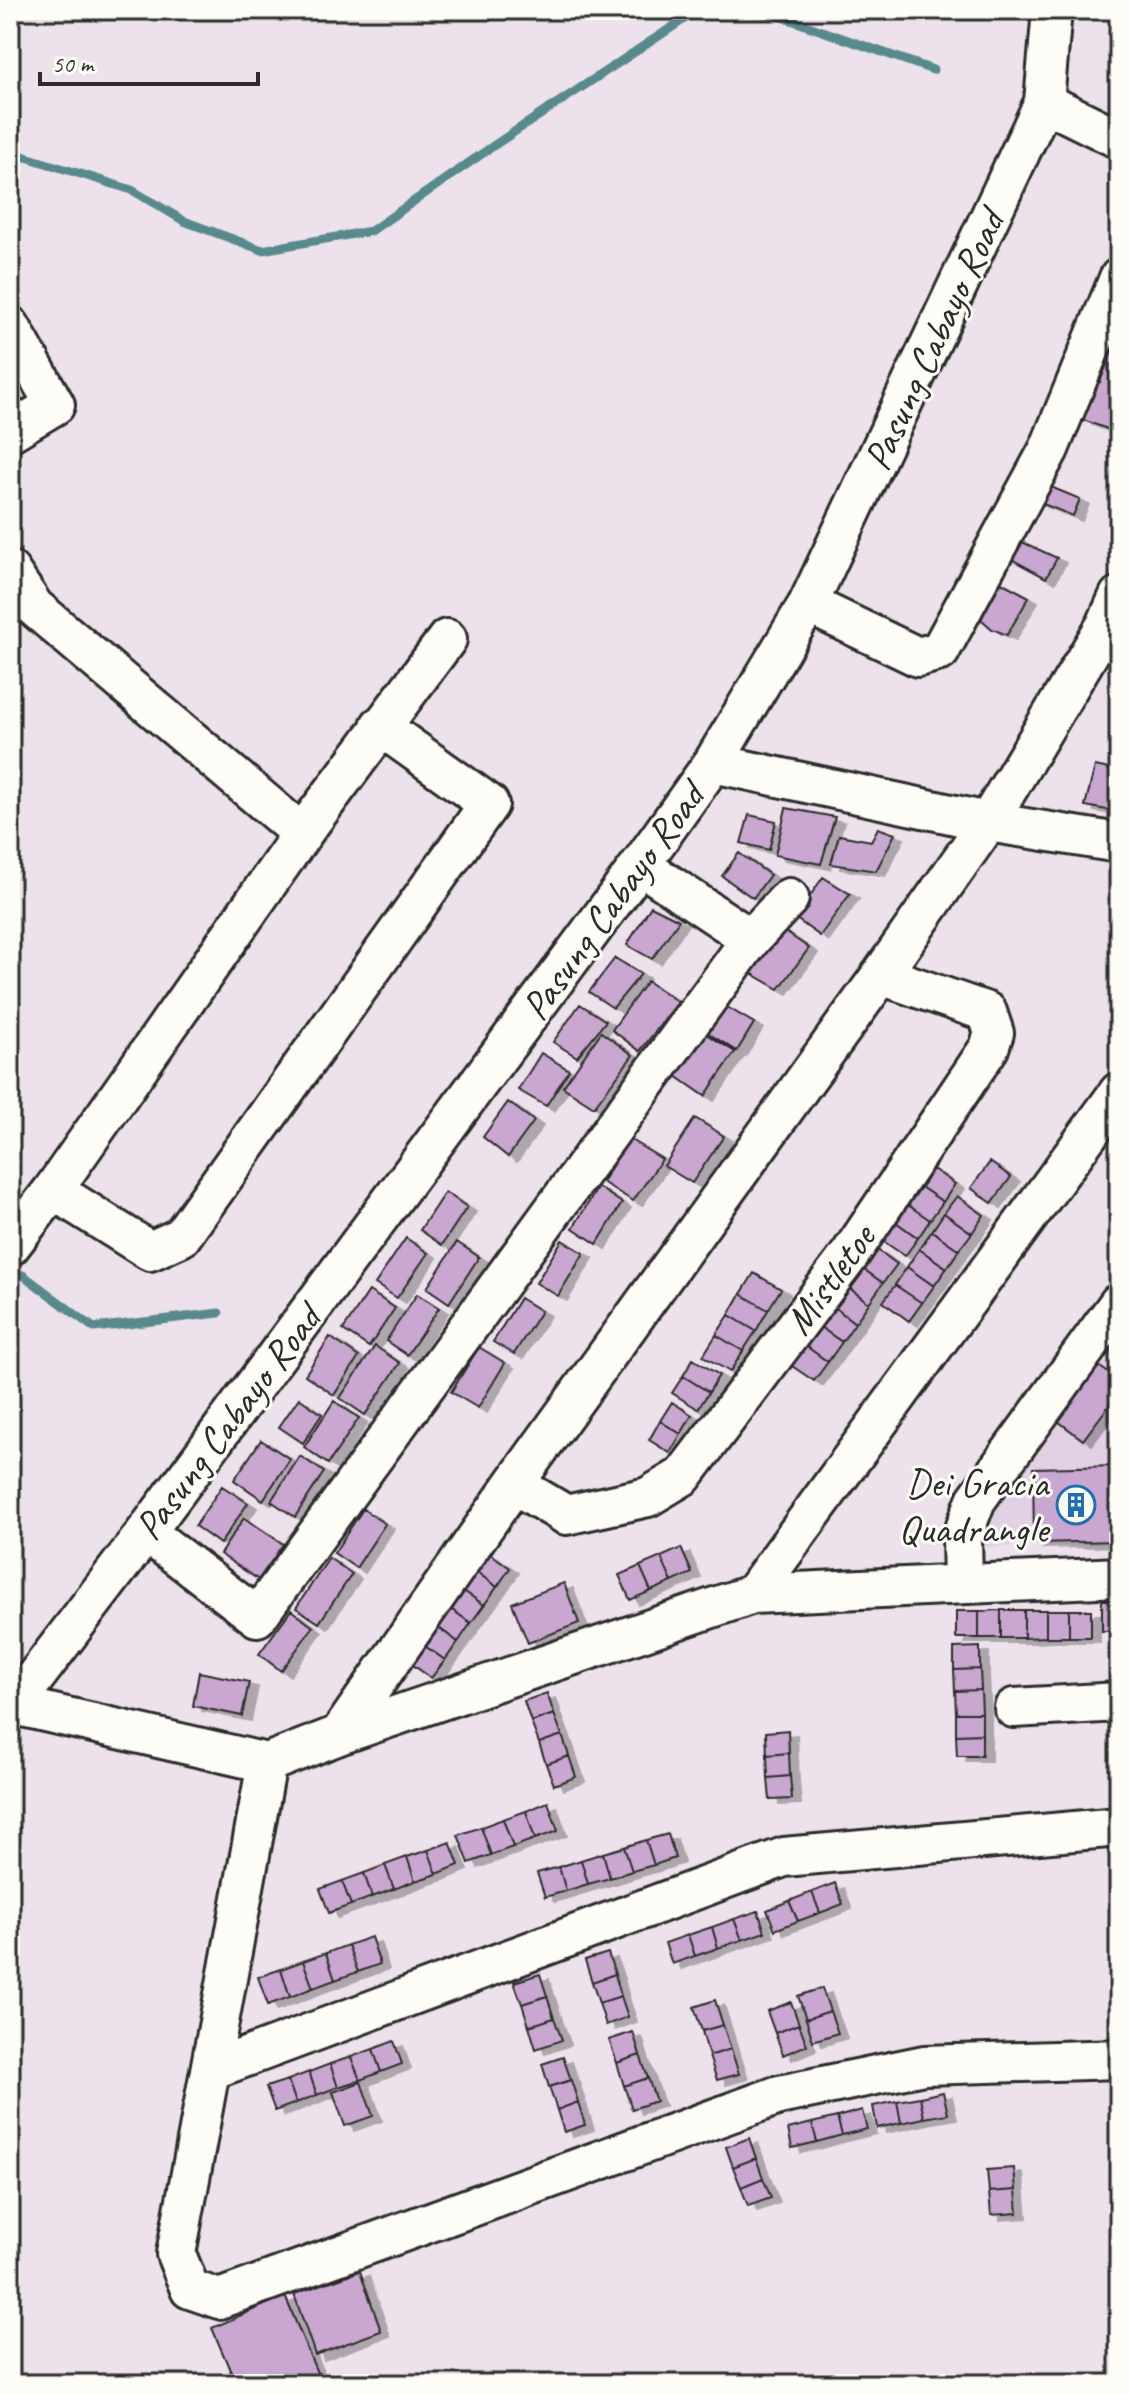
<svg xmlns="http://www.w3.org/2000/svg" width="1129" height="2394" font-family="Caveat,sans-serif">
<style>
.built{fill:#e2d0e4}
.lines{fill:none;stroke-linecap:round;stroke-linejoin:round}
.stream{stroke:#598a8d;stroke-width:9}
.building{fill:#c9a7d1;stroke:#2b2b2b;stroke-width:2;filter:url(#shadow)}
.minor-casing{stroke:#2b2b2b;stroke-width:44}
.minor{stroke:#fdfcf7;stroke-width:38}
.labels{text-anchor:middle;stroke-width:6;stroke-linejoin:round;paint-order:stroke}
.street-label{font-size:40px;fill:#2b2b2b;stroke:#fdfcf7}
.poi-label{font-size:40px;fill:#2b2b2b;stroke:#fdfcf7;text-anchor:end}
</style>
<defs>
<filter id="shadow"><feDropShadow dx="9" dy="5" stdDeviation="0" flood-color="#0004"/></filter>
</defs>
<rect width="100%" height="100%" fill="#ede2ec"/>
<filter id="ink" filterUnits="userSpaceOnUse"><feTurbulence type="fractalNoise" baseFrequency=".0125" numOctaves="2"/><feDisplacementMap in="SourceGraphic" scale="16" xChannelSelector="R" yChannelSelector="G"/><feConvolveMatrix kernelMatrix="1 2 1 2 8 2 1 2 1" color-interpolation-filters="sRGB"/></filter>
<g filter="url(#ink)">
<path class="built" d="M1119 1316V1544L974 1547 992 1503Z"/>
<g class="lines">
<path class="stream" d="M721 10 777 15 933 70
M10 152 132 190 184 221 262 250 371 231 496 144 698 10
M23 1275 94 1328 219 1313"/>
</g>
<path class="building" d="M1119 334V411L1110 430 1083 420 1090 402 1077 396 1085 377 1100 382Z
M1046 485 1080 499 1073 516 1038 502Z
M1020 541 1057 558 1046 578 1011 559Z
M1001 582 1029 597 1007 635 992 629 981 619Z
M1095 766 1119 771V820L1112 818 1113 811 1085 806Z
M786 808 835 817 821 864 775 855Z
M749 815 776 821 769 850 741 843Z
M878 828 895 834 876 871 831 864 839 835 871 841Z
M739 853 770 875 753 898 722 876Z
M823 877 850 894 820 936 795 918Z
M651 906 679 920 652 959 627 945Z
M781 929 809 948 779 989 751 973Z
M615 958 641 974 613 1008 589 992Z
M647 981 678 1002 640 1051 612 1030Z
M720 1003 754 1023 737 1051 701 1029Z
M580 1004 606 1021 577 1057 553 1042Z
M601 1032 633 1055 594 1107 563 1087Z
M705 1033 735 1052 705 1096 676 1076Z
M541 1053 569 1070 546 1106 518 1090Z
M508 1102 534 1121 508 1157 483 1137Z
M695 1118 724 1136 692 1183 664 1166Z
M629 1139 662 1159 633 1201 602 1182Z
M990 1162 1011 1177 992 1203 971 1188Z
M933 1169 955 1184 943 1202 921 1187Z
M598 1187 622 1203 597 1244 573 1228Z
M921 1187 943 1202 930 1220 908 1205Z
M445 1192 467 1207 442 1245 420 1230Z
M957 1196 984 1215 972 1233 944 1213Z
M908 1205 930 1220 918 1238 896 1222Z
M944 1213 972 1233 959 1250 932 1231Z
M896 1222 918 1238 905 1256 883 1241Z
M932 1231 959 1250 947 1268 919 1249Z
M406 1238 428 1253 397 1298 375 1284Z
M562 1240 584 1253 558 1296 536 1283Z
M457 1242 479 1257 449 1303 427 1288Z
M875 1248 897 1264 883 1283 862 1268Z
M919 1249 947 1268 934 1286 907 1267Z
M907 1267 934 1286 922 1303 895 1285Z
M862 1268 883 1283 869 1303 848 1287Z
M754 1273 781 1289 768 1310 741 1294Z
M895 1285 922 1303 909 1321 883 1302Z
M848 1287 869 1303 855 1323 834 1307Z
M369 1291 395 1308 369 1347 343 1330Z
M417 1294 439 1308 407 1355 386 1341Z
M741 1294 768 1310 756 1331 729 1315Z
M520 1298 541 1311 514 1354 493 1342Z
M834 1307 855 1323 842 1342 820 1327Z
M729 1315 756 1331 743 1351 716 1335Z
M820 1327 842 1342 828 1362 806 1346Z
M716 1335 743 1351 730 1372 703 1356Z
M330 1337 359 1357 334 1395 305 1375Z
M375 1346 400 1363 365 1415 340 1398Z
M806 1346 828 1362 814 1381 792 1366Z
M479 1347 505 1363 478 1408 451 1392Z
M693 1359 719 1375 709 1392 683 1376Z
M1099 1366 1119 1381V1392L1083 1440 1058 1421Z
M683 1376 709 1392 698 1409 672 1393Z
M299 1398 322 1414 303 1443 279 1427Z
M334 1401 359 1418 328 1464 304 1447Z
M672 1402 692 1415 681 1434 660 1421Z
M660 1421 681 1434 670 1453 649 1440Z
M261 1440 290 1459 263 1500 234 1480Z
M300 1456 324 1472 295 1517 271 1501Z
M1119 1466V1541L1034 1543 1033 1468Z
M222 1486 248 1503 220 1544 195 1526Z
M363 1509 385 1524 356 1568 334 1553Z
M244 1518 283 1544 259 1580 220 1554Z
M681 1548 692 1573 672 1582 661 1557Z
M488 1552 510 1568 497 1587 474 1570Z
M661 1557 672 1582 651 1591 640 1566Z
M329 1558 352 1574 319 1623 296 1608Z
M640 1566 651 1591 630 1600 619 1575Z
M474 1570 497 1587 484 1605 461 1589Z
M564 1583 579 1623 528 1643 512 1603Z
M461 1589 484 1605 471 1623 448 1607Z
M1102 1600H1119V1631H1102Z
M448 1607 471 1623 458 1642 435 1625Z
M291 1610 313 1627 281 1671 259 1654Z
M1001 1610H1024V1638H1001Z
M1001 1610V1638H979V1611Z
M1024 1610H1046V1637L1024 1638Z
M1046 1610H1069V1637H1046Z
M1069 1610H1091V1637H1069Z
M956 1611H979V1638H956Z
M435 1625 458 1642 445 1660 422 1644Z
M422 1644 445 1660 431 1678 409 1662Z
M980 1647V1669L954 1670V1648Z
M980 1669 981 1690 955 1691 954 1670Z
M199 1672 249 1682 242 1716 193 1706Z
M981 1690 982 1713H956L955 1691Z
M547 1693 554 1714 531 1722 524 1701Z
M956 1713H982V1734L956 1735Z
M554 1714 562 1735 539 1743 531 1722Z
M788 1730 789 1753 767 1755 766 1732Z
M982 1734V1756H957L956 1735Z
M562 1735 569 1756 546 1764 539 1743Z
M789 1753 790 1776 768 1778 767 1755Z
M569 1756 576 1777 554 1785 546 1764Z
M790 1776 792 1799 770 1800 768 1778Z
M548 1802 558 1831 535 1839 526 1811Z
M526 1811 535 1839 513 1847 503 1819Z
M503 1819 513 1847 491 1855 481 1827Z
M481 1827 491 1855 469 1863 458 1835Z
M668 1834 675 1858 654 1865 646 1840Z
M646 1840 654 1865 632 1871 624 1847Z
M450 1842 459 1865 437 1874 428 1850Z
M624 1847 632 1871 610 1878 603 1853Z
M428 1850 437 1874 415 1881 407 1857Z
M603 1853 610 1878 588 1884 581 1860Z
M407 1857 415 1881 394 1889 385 1865Z
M581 1860 588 1884 566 1891 559 1867Z
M385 1865 394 1889 372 1897 364 1873Z
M559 1867 566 1891 545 1897 537 1873Z
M364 1873 372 1897 351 1905 342 1881Z
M342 1881 351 1905 329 1913 320 1889Z
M835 1883 843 1904 820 1913 812 1892Z
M812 1892 820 1913 798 1921 789 1901Z
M789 1901 798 1921 775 1930 767 1910Z
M758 1911 765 1932 742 1940 734 1919Z
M734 1919 742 1940 718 1948 712 1927Z
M712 1927 718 1948 695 1956 688 1935Z
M688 1935 695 1956 672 1964 665 1943Z
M371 1937 380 1964 358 1972 348 1945Z
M348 1945 358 1972 335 1980 326 1953Z
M326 1953 335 1980 313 1988 303 1961Z
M608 1953 615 1974 592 1982 585 1960Z
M303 1961 313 1988 290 1997 281 1969Z
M281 1969 290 1997 268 2005 258 1977Z
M540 1974 547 1996 522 2004 514 1982Z
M615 1974 621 1996 599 2003 592 1982Z
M822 1988 830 2011 806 2019 798 1996Z
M547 1996 554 2018 529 2026 522 2004Z
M621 1996 628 2017 606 2025 599 2003Z
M715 2000 723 2025 702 2031 694 2007Z
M791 2002 799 2024 775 2033 767 2011Z
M830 2011 838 2033 813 2041 806 2019Z
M554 2018 562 2040 536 2049 529 2026Z
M799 2024 807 2045 783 2055 775 2033Z
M723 2025 731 2049 709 2056 702 2031Z
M633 2032 640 2055 617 2063 609 2040Z
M394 2041 402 2064 381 2072 373 2049Z
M373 2049 381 2072 360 2080 351 2057Z
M731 2049 739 2074 717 2080 709 2056Z
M640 2055 648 2078 624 2086 617 2063Z
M351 2057 360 2080 338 2087 330 2064Z
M563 2057 571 2080 549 2087 542 2064Z
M330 2064 338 2087 317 2095 309 2072Z
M309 2072 317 2095 296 2103 288 2080Z
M648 2078 656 2101 632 2109 624 2086Z
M288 2080 296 2103 275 2111 266 2087Z
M571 2080 578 2102 557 2110 549 2087Z
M361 2082 373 2116 345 2126 333 2092Z
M943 2092 948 2114 924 2118 920 2097Z
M920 2097 924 2118 901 2123 897 2101Z
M897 2101 901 2123 877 2128 873 2106Z
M578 2102 585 2125 564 2132 557 2110Z
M862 2110 867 2129 842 2135 837 2117Z
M837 2117 842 2135 817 2142 812 2123Z
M812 2123 817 2142 792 2148 788 2129Z
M749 2138 756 2158 733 2167 726 2147Z
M756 2158 763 2178 741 2187 733 2167Z
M1014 2168 1016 2190 989 2192 987 2170Z
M763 2178 771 2198 748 2206 741 2187Z
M1016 2190 1018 2213 991 2215 989 2192Z
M360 2271 381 2331 315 2355 294 2294Z
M285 2296 318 2375 296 2384H236L212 2328Z"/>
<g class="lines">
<defs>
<path id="minor" d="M1044 102 1119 139
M10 326 55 405 10 432
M10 571 34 607 302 834
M808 604 918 657 940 651 1049 449 1119 278
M713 763 988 822 1119 843
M640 865 751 939
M53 1190 150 1251 181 1237 489 804 380 726
M10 1246 53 1190 302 834 447 639
M514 1484 566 1515 648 1497 683 1476 849 1256 989 1048 994 1033 987 1012 881 975
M146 1532 257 1617 751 939 789 898
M963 1583 962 1537 976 1500 1119 1303
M753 1594 1119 1092
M10 1704 267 1763 339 1735 753 1594 1119 1577
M14 1705 146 1532 640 865 713 763 808 604 1044 102 1052 10
M1014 1708 1119 1702
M339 1735 514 1484 881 975 988 822 1106 625 1119 596
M267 1763 176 2254 190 2289 219 2299 779 2095 924 2065 1119 2059
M211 2070 784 1857 1119 1827"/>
</defs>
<use href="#minor" class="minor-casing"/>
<use href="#minor" class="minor"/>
</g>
</g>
<defs>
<symbol id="building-ring" viewBox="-11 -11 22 22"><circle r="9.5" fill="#fdfcf7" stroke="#1f6fb2" stroke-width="1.5"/><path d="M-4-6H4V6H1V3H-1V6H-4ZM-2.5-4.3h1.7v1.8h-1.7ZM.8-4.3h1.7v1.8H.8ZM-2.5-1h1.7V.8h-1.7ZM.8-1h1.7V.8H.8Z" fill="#1f6fb2"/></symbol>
</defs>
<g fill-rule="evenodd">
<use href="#building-ring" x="1054" y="1483" width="44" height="44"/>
</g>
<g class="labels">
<g class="street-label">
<text transform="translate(933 340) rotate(-65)" y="14">Pasung Cabayo Road</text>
<text transform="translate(612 901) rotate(-54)" y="14">Pasung Cabayo Road</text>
<text transform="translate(829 1279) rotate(-54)" y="14">Mistletoe</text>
<text transform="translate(227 1422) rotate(-53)" y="14">Pasung Cabayo Road</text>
</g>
<g class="poi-label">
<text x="1048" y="1496">Dei Gracia<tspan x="1048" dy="46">Quadrangle</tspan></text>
</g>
</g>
<rect width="1129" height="2394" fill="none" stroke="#fdfcf7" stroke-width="40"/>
<rect x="20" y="20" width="1089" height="2354" fill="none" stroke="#2b2b2b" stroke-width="3" filter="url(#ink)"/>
<path d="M40 72v12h218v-12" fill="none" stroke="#2b2b2b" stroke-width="4"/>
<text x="52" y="72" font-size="24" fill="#2b2b2b" stroke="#fdfcf7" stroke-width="6" paint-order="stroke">50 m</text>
</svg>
